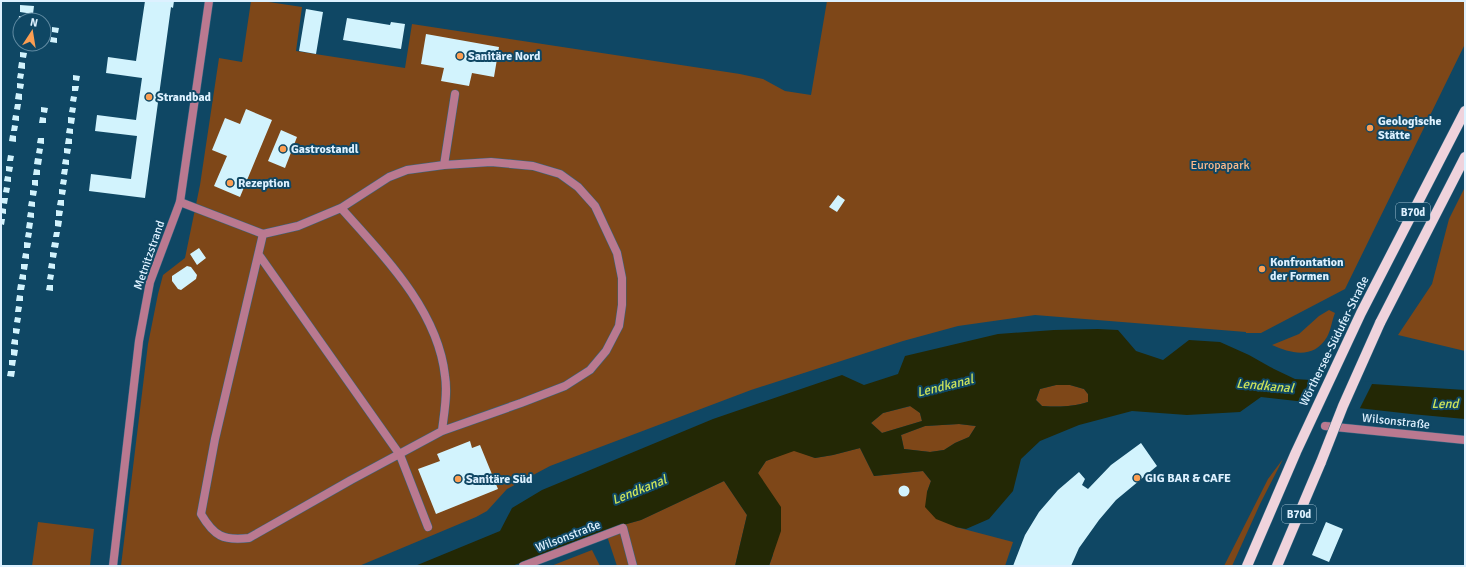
<svg xmlns="http://www.w3.org/2000/svg" width="1466" height="567" font-family="Signika,sans-serif">
<style>
.green{fill:#7e4718}
.water{fill:#232805;fill-rule:evenodd}
.pier{fill:#0f4764}
.building{fill:#d2f3fd}
.lines{fill:none;stroke-linecap:round;stroke-linejoin:round}
.service-casing{stroke:#346680;stroke-width:9}
.minor-casing{stroke:#346680;stroke-width:9}
.primary-casing{stroke:#346680;stroke-width:11}
.service{stroke:#ba7990;stroke-width:8}
.minor{stroke:#ba7990;stroke-width:8}
.primary{stroke:#efd3dc;stroke-width:10}
.primary-bridge-casing{stroke:#346680;stroke-width:11;stroke-linecap:butt}
.primary-bridge{stroke:#efd3dc;stroke-width:10}
.poi-dot{fill:#fb9e52;stroke:#0f4764;stroke-width:1.5}
.labels{text-anchor:middle;stroke-width:4;stroke-linejoin:round;paint-order:stroke}
.shield{fill:#0f4764;stroke:#9fbed0;stroke-width:1}
.shield-label{font-size:11px;font-weight:bold;fill:#ddf1ff}
.poi-label{font-size:12px;font-weight:bold;fill:#ddf1ff;stroke:#0f4764;text-anchor:start}
.park-label{font-size:12px;fill:#fbba8b;stroke:#0f4764}
.street-label{font-size:12px;fill:#ddf1ff;stroke:#0f4764}
.water-label{font-size:13px;font-style:italic;fill:#cee45a;stroke:#0f4764}
</style>
<rect width="100%" height="100%" fill="#0f4764"/>
<path class="green" d="M251 1H262L302 7 296 51 405 68 412 24 740 74 763 79 785 91 811 95 827 1H1465V44L1345 289 1261 333H1246V332L1035 315 958 326 903 341 751 390 550 466 507 489 487 511 476 517 359 566H121L148 344 158 294 163 275 185 258 200 185 219 58 242 62Z
M1465 187V351L1398 335 1432 284 1449 219Z
M1329 310 1335 313C1332 320 1331 330 1327 337 1314 359 1292 354 1272 345L1299 334 1319 316Z
M1056 385H1070L1084 389 1088 394V402C1071 407 1060 407 1042 406L1036 400 1040 389Z
M911 406 920 413 922 421 882 433 871 423 883 413Z
M959 424 976 426 969 437 955 443 944 450 930 452 904 449 901 435 925 426Z
M860 448 874 476 923 471 931 481 927 492 956 527 1013 542 1005 566H769L773 555 758 473 766 461 794 450 815 458 833 455Z
M1283 459 1260 504 1232 566H1224L1268 479Z
M724 481 747 515 735 566H617L605 530 641 520Z
M38 522 94 529 90 566H32Z
M592 550 600 566H551Z"/>
<path class="water" d="M1098 329 1118 330 1136 351 1163 360 1189 340 1220 342 1249 355 1274 369 1295 379 1465 390V419L1411 414 1261 397 1240 412 1187 415 1132 411 1079 425 1040 441 1021 459 1013 491 989 519 966 529 956 527 936 519 925 507 927 492 931 481 923 471 874 476 860 448 833 455 815 458 794 451 766 461 758 473 781 507V531L769 566H735L747 515 724 481 641 520 605 530 512 566H415L500 531 512 508 542 490 713 419 842 375 864 385 898 374 905 356 998 334 1054 330ZM1056 385H1070L1084 389 1088 394V402C1071 407 1060 407 1042 406L1036 400 1040 389ZM910 406 920 413 922 421 882 433 871 423 883 413ZM959 424 976 426 969 437 955 443 944 450 930 452 904 449 901 435 925 426Z"/>
<path class="pier" d="M1311 378 1373 382 1359 410 1299 403Z"/>
<path class="building" d="M145 1H174L173 8 171 7 145 198 89 191 91 174 131 179 137 136 95 131 97 115 136 120 142 78 106 73 108 57 136 61Z
M20 5 34 6 33 14 20 12Z
M306 9 323 12 316 54 299 51Z
M19 16 33 18 32 20H20V24H18Z
M347 18 390 25 391 22 405 24 401 49 343 40Z
M52 27 59 28 58 33 52 32Z
M17 29H20V37L16 36Z
M426 34 499 47 494 77 472 73 469 86 441 81 444 68 421 64Z
M51 37 57 38V43L50 42Z
M20 52 27 53 26 58 20 57Z
M19 62 25 63V69L18 68Z
M18 73 24 74 23 79 17 78Z
M73 75 80 76 79 81 73 80Z
M17 83 24 84 23 89 17 88Z
M72 86H79L78 91H72Z
M16 93 22 94V100L15 99Z
M71 96 77 97 76 102 70 101Z
M15 104H21L20 110 14 109Z
M41 107 48 108 47 113 41 112Z
M70 107 76 108 75 113 69 112Z
M246 109 272 120 240 197 214 186 227 156 212 150 225 118 240 124Z
M13 115 19 116V121L12 120Z
M40 117 46 118V123H39Z
M68 117 75 118 74 124 68 123Z
M12 125 18 126 17 131H11Z
M67 128 73 129V134L66 133Z
M281 130 297 137 285 168 268 161Z
M10 135 16 136V142L9 141Z
M38 138H44V144L37 143Z
M66 138 72 139V144H65Z
M37 148 43 149 42 154 36 153Z
M64 148 71 149 70 154 64 153Z
M8 155 14 156 13 161H7Z
M35 158 42 159 41 165 34 164Z
M63 159 69 160V165L62 164Z
M6 166 13 167 12 172 6 171Z
M34 169 40 170V175H33Z
M62 169H68L67 175 61 174Z
M5 176 11 177V182L4 181Z
M61 179 67 180 66 185 60 184Z
M32 180H38V186L32 185Z
M4 187 10 188 9 193 3 192Z
M59 189 66 190 65 195 59 194Z
M30 190 37 191 36 196 30 195Z
M838 195 845 200 837 212 829 207Z
M2 198H8L7 204 1 203Z
M58 200H64V206L57 205Z
M29 201 35 202V207L28 206Z
M1 208 6 209V214L1 213Z
M56 210 63 211 62 216H56Z
M28 212 34 213V218L27 217Z
M1 219H5L4 225 1 224Z
M55 220 62 221 61 227 55 226Z
M27 222 33 223 32 229 26 228Z
M26 232 32 233 31 238 25 237Z
M54 232H60L59 237H53Z
M24 242 31 243 30 248H24Z
M52 242 59 243 58 248 51 247Z
M199 248 206 258 197 265 190 254Z
M50 252 57 253 56 258 50 257Z
M23 253 29 254V259L22 258Z
M49 263 55 264V269L48 268Z
M21 264H28L27 270 21 269Z
M187 266 191 267 197 275 196 279 181 290 178 289 172 281V276Z
M20 274 26 275V280L19 279Z
M48 274 54 275 53 280 47 279Z
M18 284 25 285 24 290H17Z
M47 285H53V291L46 290Z
M17 295 23 296V301H16Z
M16 306 22 307 21 312H15Z
M15 317 21 318 20 323 14 322Z
M13 328 20 329 19 334 13 333Z
M12 339 18 340V345L11 344Z
M11 349 18 350 17 356 11 355Z
M9 360H16L15 366 9 365Z
M8 371H15L14 377 7 376Z
M470 441 472 448 480 445 498 489 436 514 418 469 440 461 437 454Z
M1141 443 1157 466 1116 500 1099 520 1079 548 1071 566H1013L1025 535 1039 512 1058 490 1079 472 1085 479 1082 485 1088 489 1111 465Z
M898.5 491a5.5 5.5 0 1 1 11 0a5.5 5.5 0 1 1-11 0Z
M1326 522 1343 529 1329 562 1312 555Z"/>
<g class="lines">
<defs>
<path id="service" d="M444 165 455 94
M180 202 263 234 298 226 341 208 389 177 407 170 444 165 491 162 533 166 560 174 578 187 595 206 617 253 622 278V305L619 326 606 351 590 370 565 386 521 403 442 431 351 480 249 538C223 541 214 536 201 514L215 439 263 234
M341 208C383 255 438 310 445 376 448 394 444 413 442 431
M259 255 400 455 428 527"/>
<path id="minor" d="M1325 426 1465 440
M113 566 139 341 150 282 180 202 209 1
M523 566 623 528 633 566"/>
<path id="primary" d="M1380 323 1465 157
M1247 566 1296 452 1361 313 1465 111
M1277 566 1321 462"/>
</defs>
<use href="#service" class="service-casing"/>
<use href="#minor" class="minor-casing"/>
<use href="#primary" class="primary-casing"/>
<use href="#service" class="service"/>
<use href="#minor" class="minor"/>
<use href="#primary" class="primary"/>
<defs>
<path id="primary-bridge" d="M1321 462 1343 406 1380 323"/>
</defs>
<use href="#primary-bridge" class="primary-bridge-casing"/>
<use href="#primary-bridge" class="primary-bridge"/>
</g>
<g class="poi-dot">
<circle cx="460" cy="56" r="4"/>
<circle cx="149" cy="97" r="4"/>
<circle cx="1370" cy="128" r="4"/>
<circle cx="283" cy="149" r="4"/>
<circle cx="230" cy="183" r="4"/>
<circle cx="1262" cy="269" r="4"/>
<circle cx="1137" cy="478" r="4"/>
<circle cx="458" cy="479" r="4"/>
</g>
<g class="labels">
<g class="shield">
<rect x="1396" y="203" width="34" height="18" rx="3"/>
<rect x="1282" y="505" width="34" height="18" rx="3"/>
</g>
<g class="shield-label">
<text x="1413" y="216">B70d</text>
<text x="1299" y="518">B70d</text>
</g>
<g class="poi-label">
<text x="468" y="60">Sanitäre Nord</text>
<text x="157" y="101">Strandbad</text>
<text x="1378" y="125">Geologische<tspan x="1378" dy="14">Stätte</tspan></text>
<text x="291" y="153">Gastrostandl</text>
<text x="238" y="187">Rezeption</text>
<text x="1270" y="266">Konfrontation<tspan x="1270" dy="14">der Formen</tspan></text>
<text x="1145" y="482">GIG BAR &amp; CAFE</text>
<text x="466" y="483">Sanitäre Süd</text>
</g>
<g class="park-label">
<text x="1220" y="169">Europapark</text>
</g>
<g class="street-label">
<text transform="translate(149 255) rotate(-71)" y="4">Metnitzstrand</text>
<text transform="translate(1334 341) rotate(-64)" y="4">Wörthersee-Südufer-Straße</text>
<text transform="translate(1396 421) rotate(6)" y="4">Wilsonstraße</text>
<text transform="translate(568 536) rotate(-21)" y="4">Wilsonstraße</text>
</g>
<g class="water-label">
<text transform="translate(945 385) rotate(-14)" y="5">Lendkanal</text>
<text transform="translate(1265 385) rotate(5)" y="5">Lendkanal</text>
<text x="1445" y="408">Lend</text>
<text transform="translate(639 489) rotate(-22)" y="5">Lendkanal</text>
</g>
</g>
<rect width="1466" height="567" fill="none" stroke="#ddf1ff" stroke-width="4"/>
<g transform="translate(32 32) rotate(12)"><circle r="19" fill="#0f4764" stroke="#618ba2"/>
<path d="M0-3L7 15L0 10L-7 15Z" fill="#fb9e52"/>
<text y="-6" font-size="11" font-weight="bold" text-anchor="middle" fill="#ddf1ff">N</text>
</g>
</svg>
